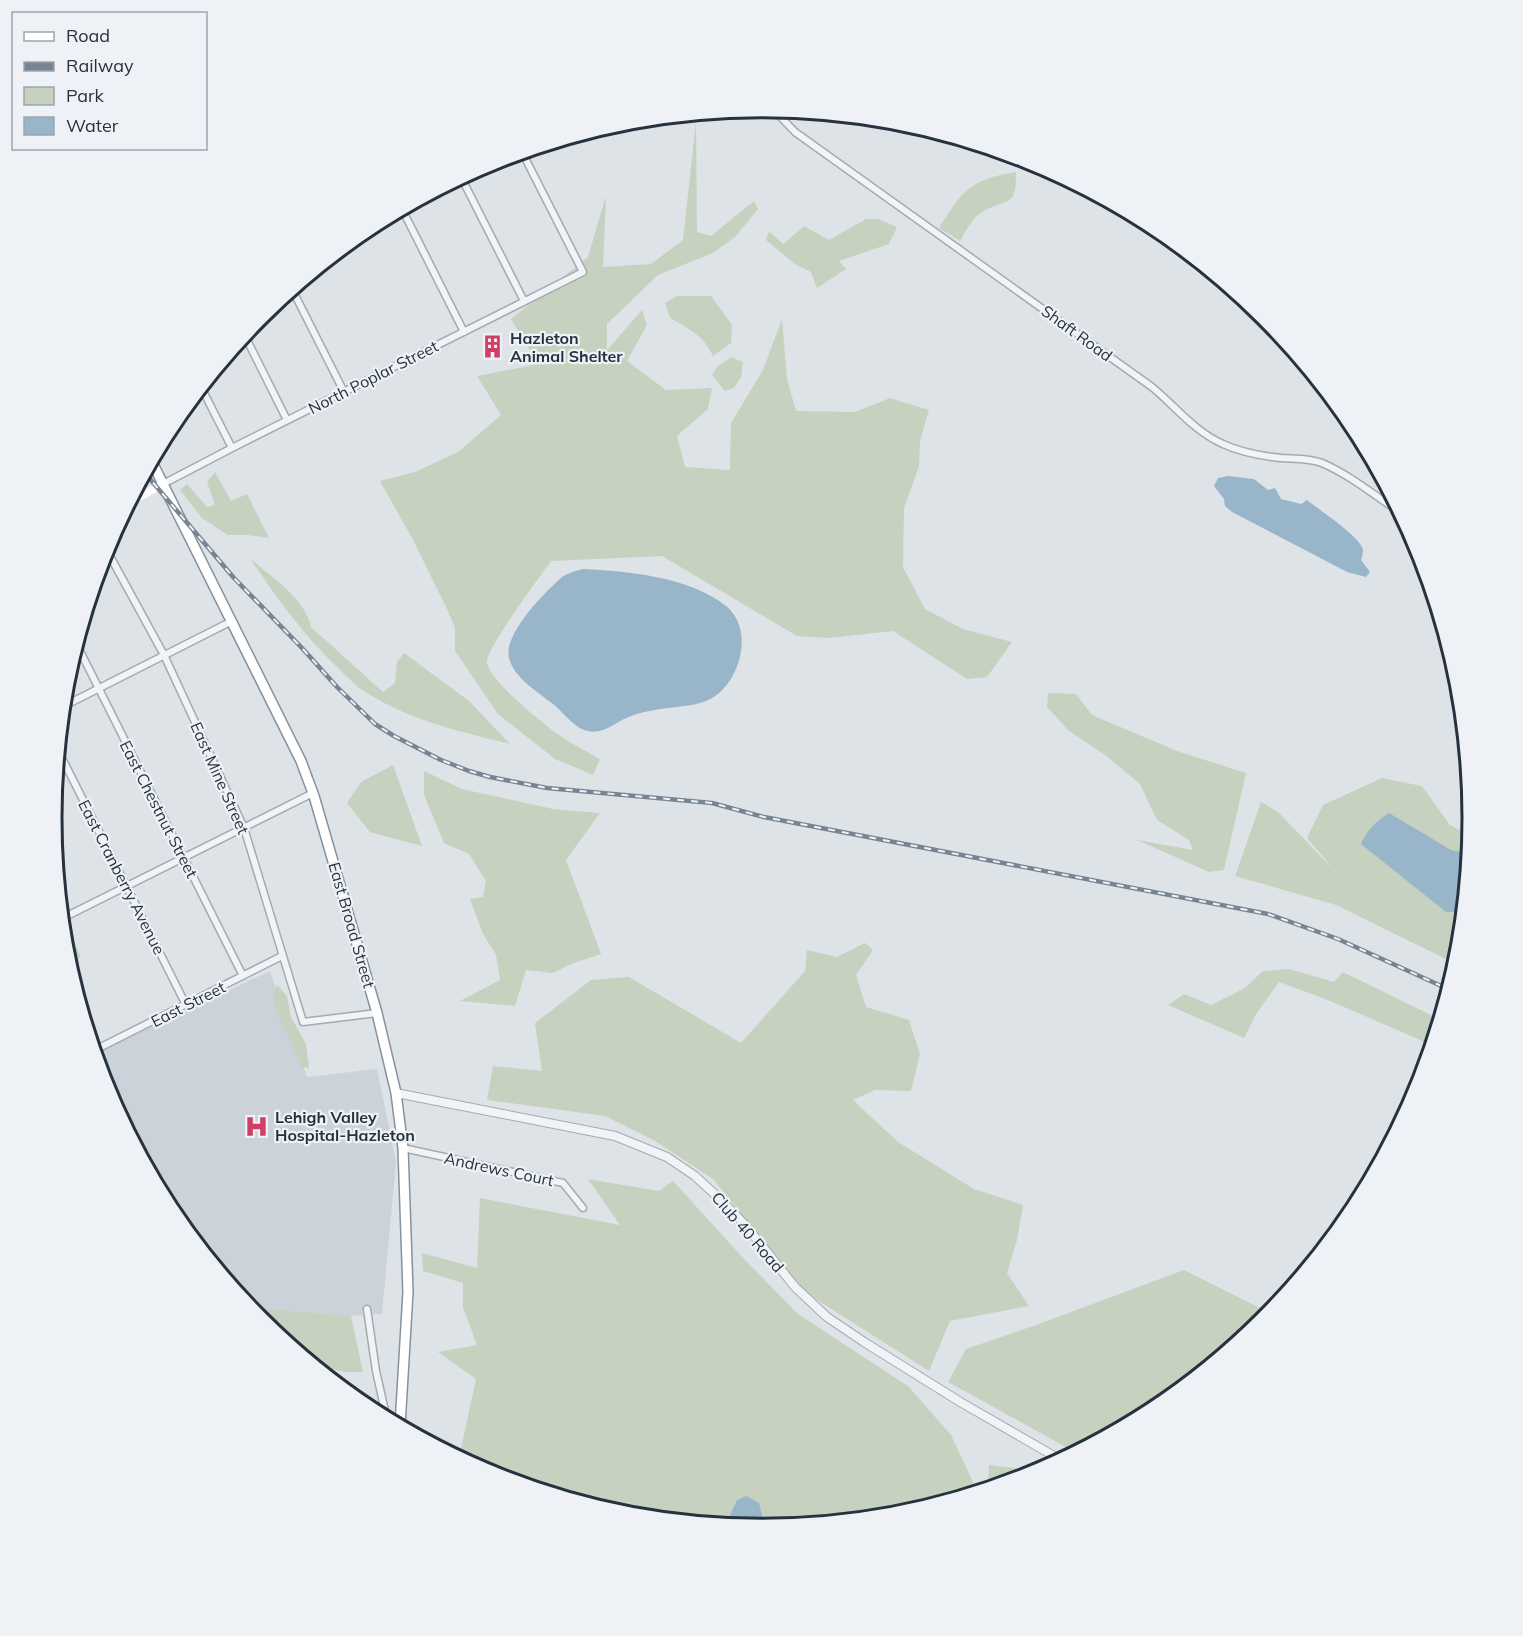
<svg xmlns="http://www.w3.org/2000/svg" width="1523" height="1636" font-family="Mulish,sans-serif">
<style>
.built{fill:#ccd2da}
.green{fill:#c6d2bf}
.water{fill:#98b5c9}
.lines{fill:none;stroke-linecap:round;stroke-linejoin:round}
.minor-casing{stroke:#a3aab2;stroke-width:9}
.tertiary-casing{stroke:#a3aab2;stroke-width:10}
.trunk-casing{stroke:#85929f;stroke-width:12}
.minor{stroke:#f1f3f6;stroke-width:6}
.tertiary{stroke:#f1f3f6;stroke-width:8}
.secondary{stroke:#fff;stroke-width:8}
.trunk{stroke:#fff;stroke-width:9}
.rail-casing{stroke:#778492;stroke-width:4.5}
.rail{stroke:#eef2f6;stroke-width:2;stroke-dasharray:7;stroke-linecap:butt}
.labels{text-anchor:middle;stroke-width:4.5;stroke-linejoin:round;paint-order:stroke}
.street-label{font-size:16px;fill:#27323f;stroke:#eef2f6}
.poi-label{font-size:16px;font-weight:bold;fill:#27323f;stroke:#eef2f6;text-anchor:start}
.rim{fill:none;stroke:#27323f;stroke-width:3}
</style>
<rect width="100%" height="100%" fill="#dee3e8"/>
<path class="built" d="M270 971 307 1077 377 1069 396 1162 382 1314 351 1316 248 1307 171 1212 105 1090 94 1054Z"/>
<path class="green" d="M696 121 697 232 711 236 754 201 758 209 735 237 713 253 658 275 607 324V350L642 310 647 325 627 361 666 390 712 388 708 409 677 436 685 467 730 470 731 423 763 370 782 319 787 379 796 411 855 412 890 398 929 410 920 441 919 466 904 508 903 567 925 609 963 629 1012 642 987 677 967 679 893 631 828 638 797 636 662 556 551 561C539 578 487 647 487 662 487 678 542 723 556 733 570 743 586 751 600 759L593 775 555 759 498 714 455 651V628L447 609 412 538 380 481 415 472 458 452 501 415 477 376 538 364 511 319 588 257 606 196 603 267 651 264 683 240Z
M1016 172C1016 208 1010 197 984 211 972 217 967 230 960 241L939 228C962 191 971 179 1016 172Z
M866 219H878L897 227 889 244 839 261 846 269 817 288 811 272 795 264 766 240 769 231 783 244 804 226 829 240Z
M677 296H711L732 325 731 343 713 356C704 336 688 328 670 318L665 303Z
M731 357 743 362 741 377 734 388 725 391 712 375 717 367Z
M215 472 231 501 247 494 269 538 248 535H228L202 518 180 490 187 484 207 507 215 505 207 482Z
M250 558C271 577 305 598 311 627L383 692 395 683 397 662 404 653 469 701 510 744C458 731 403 719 358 687 351 681 344 674 338 668 303 635 276 597 250 558Z
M1048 693 1076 694 1092 715 1177 751 1246 773 1224 870 1209 872 1137 840 1193 850 1189 840 1157 820 1140 784 1105 755 1069 731 1047 707Z
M393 765 422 846 370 832 347 803 361 782Z
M424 771 462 789 553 809 600 813 566 860 601 954 571 964 553 973 526 970 515 1006 460 1001 500 980 496 955 483 934 470 899 483 897 486 881 469 854 444 843 424 795Z
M1382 778 1422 786 1450 825 1470 835 1456 964 1336 905 1235 876 1261 802 1278 812 1335 871 1307 838 1323 805Z
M65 922 81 957 67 964 61 924Z
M865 943 873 950 856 975 866 1007 909 1020 920 1054 911 1091 875 1090 853 1100 898 1142 974 1189 1023 1205 1017 1240 1007 1273 1029 1306 950 1321 929 1371 803 1291 713 1179 655 1141 605 1116 487 1100 493 1066 542 1071 535 1023 591 980 629 977 741 1043 805 971 807 950 837 957Z
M1289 969 1334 982 1343 972 1437 1018 1439 1019 1431 1047 1418 1039 1328 1000 1279 982 1256 1014 1244 1038 1168 1005 1184 994 1211 1005 1245 988 1263 971Z
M277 985 287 996 291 1017 306 1044 309 1068 302 1067 275 1008 273 994Z
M588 1179 659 1191 673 1181 745 1260 798 1314 908 1386 951 1435 974 1484 973 1493 900 1515 761 1528 648 1517 638 1509 635 1516 623 1515 489 1474 460 1459 461 1449 476 1379 438 1352 477 1345 463 1307V1283L423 1271 422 1253 477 1268 480 1198 620 1225Z
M1184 1270 1270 1313 1264 1321 1156 1409 1075 1452 948 1382 966 1349 1036 1325Z
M248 1307 351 1316 363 1372C355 1372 346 1373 339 1371 304 1362 271 1335 248 1307Z
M989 1465 1040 1471 988 1488Z"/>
<path class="water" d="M1228 476 1254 479 1268 490 1275 488 1281 499 1301 504 1307 500C1318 509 1362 538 1363 550 1363 554 1362 557 1361 560L1370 572 1366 577 1347 572 1232 512 1225 506 1224 499 1214 486 1218 478Z
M583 569C628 571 690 577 726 606 751 626 743 668 724 688 713 701 699 704 684 706 663 709 641 710 622 720 611 726 601 734 588 731 575 729 563 712 553 704 538 692 514 678 509 658 503 634 545 592 562 577 568 573 576 571 583 569Z
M1389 813 1451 850 1468 854 1464 901 1455 912H1446L1361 844C1367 830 1376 821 1389 813Z
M746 1496 759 1503 763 1519 761 1528 730 1525V1515L737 1500Z"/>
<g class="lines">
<defs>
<path id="minor" d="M773 109 795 132 1152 387C1175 406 1195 432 1223 444 1240 452 1262 456 1281 458 1295 459 1309 458 1322 463 1350 475 1375 496 1400 512
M461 177 524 301
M402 209 464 332
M292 289 344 392
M244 334 287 420
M201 387 232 448
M163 484 232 448 583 272 522 152
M105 547 164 655 244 828 303 1022 377 1013
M76 643 243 976
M62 707 232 621
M58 750 186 1005
M61 919 313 793
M93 1051 282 956
M403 1148 563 1183 583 1208
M367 1309 376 1371 387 1420
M374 1413H386"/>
<path id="tertiary" d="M396 1093 615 1136 667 1157 695 1176 720 1199 747 1227 795 1287 827 1317 864 1342 962 1403 1061 1460"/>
<path id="trunk" d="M151 460 301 761 314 796 377 1013 396 1093 403 1148 408 1292 400 1426"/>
</defs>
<use href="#minor" class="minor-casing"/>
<use href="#tertiary" class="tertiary-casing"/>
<use href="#trunk" class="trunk-casing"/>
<use href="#minor" class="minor"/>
<use href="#tertiary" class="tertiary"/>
<path class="secondary" d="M128 503 163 484"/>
<use href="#trunk" class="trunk"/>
<defs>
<path id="rail" d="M144 472 234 578 302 648 337 687 375 724 394 736 441 760 469 771 490 777 547 788 712 803 764 817 1268 914 1338 939 1448 989"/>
</defs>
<use href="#rail" class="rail-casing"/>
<use href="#rail" class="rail"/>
</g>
<defs>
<symbol id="building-bare" viewBox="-9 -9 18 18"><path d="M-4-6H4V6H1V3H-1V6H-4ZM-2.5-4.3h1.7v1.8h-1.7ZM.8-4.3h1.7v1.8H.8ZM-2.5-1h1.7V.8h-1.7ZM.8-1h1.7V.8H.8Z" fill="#d04064" stroke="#eef2f6" stroke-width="2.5" paint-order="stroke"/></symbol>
<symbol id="hospital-bare" viewBox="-9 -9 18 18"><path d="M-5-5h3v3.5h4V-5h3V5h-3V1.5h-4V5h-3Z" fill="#d04064" stroke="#eef2f6" stroke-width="2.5" paint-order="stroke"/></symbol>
</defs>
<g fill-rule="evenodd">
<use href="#building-bare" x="476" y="330" width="33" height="33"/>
<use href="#hospital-bare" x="240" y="1110" width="33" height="33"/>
</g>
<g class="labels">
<g class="street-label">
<text transform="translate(1077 333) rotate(36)" y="6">Shaft Road</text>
<text transform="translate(373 377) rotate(-27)" y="6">North Poplar Street</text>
<text transform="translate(220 778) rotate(66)" y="6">East Mine Street</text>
<text transform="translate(159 809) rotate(63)" y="6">East Chestnut Street</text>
<text transform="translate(122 877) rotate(63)" y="6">East Cranberry Avenue</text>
<text transform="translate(352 925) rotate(74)" y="6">East Broad Street</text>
<text transform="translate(188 1004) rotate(-27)" y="6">East Street</text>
<text transform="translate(499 1169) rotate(12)" y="6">Andrews Court</text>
<text transform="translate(748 1232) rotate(49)" y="6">Club 40 Road</text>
</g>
<g class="poi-label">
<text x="510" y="344">Hazleton<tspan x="510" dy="18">Animal Shelter</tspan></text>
<text x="275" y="1123">Lehigh Valley<tspan x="275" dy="18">Hospital-Hazleton</tspan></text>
</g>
</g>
<path d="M0 0H1523V1636H0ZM62 818a700 700 0 1 1 1400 0a700 700 0 1 1-1400 0Z" fill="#eef2f6" fill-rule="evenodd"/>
<path class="rim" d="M62 818a700 700 0 1 1 1400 0a700 700 0 1 1-1400 0Z"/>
<rect x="12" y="12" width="195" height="138" fill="#eef2f6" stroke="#9ea5ad" stroke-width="1.5"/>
<rect x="24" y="32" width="30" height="9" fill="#ffffff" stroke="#9ea5ad" stroke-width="1.5"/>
<text x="66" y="42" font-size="18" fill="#27323f">Road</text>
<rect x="24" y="62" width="30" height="9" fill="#778492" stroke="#9ea5ad" stroke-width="1.5"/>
<text x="66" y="72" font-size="18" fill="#27323f">Railway</text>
<rect x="24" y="87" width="30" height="18" fill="#c6d2bf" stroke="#9ea5ad" stroke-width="1.5"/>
<text x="66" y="102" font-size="18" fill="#27323f">Park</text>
<rect x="24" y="117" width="30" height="18" fill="#98b5c9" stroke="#9ea5ad" stroke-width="1.5"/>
<text x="66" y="132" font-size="18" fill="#27323f">Water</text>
</svg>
